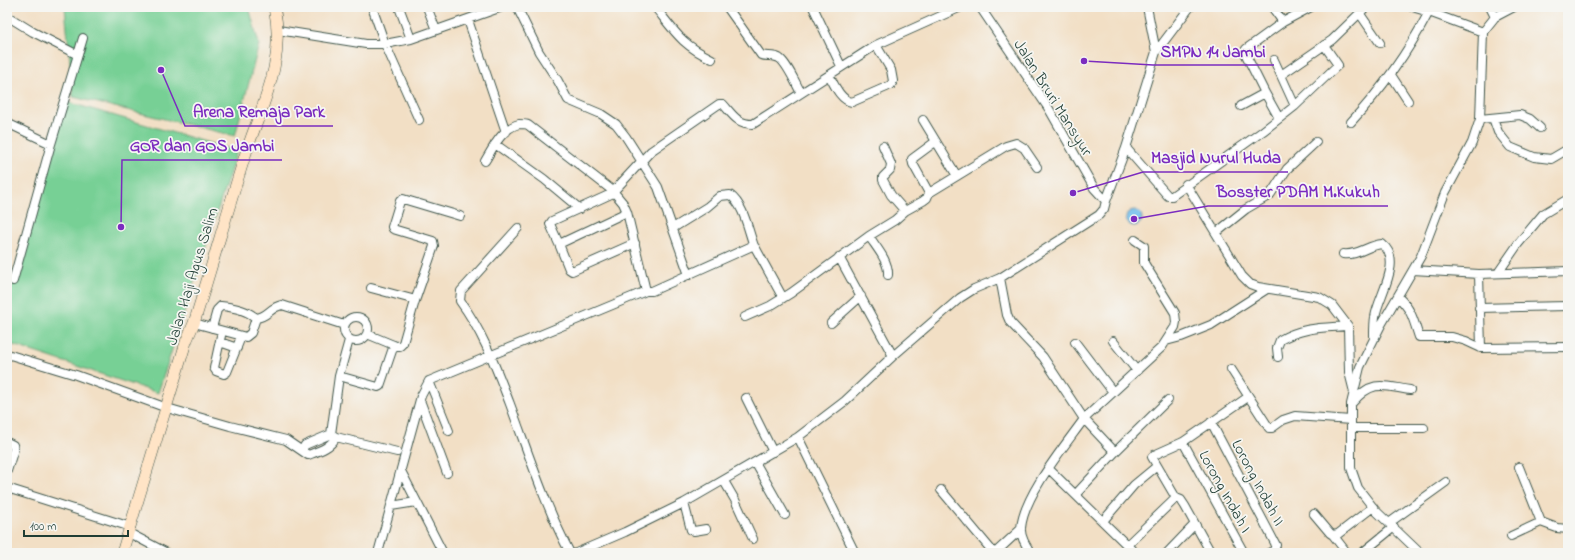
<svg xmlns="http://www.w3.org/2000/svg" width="1575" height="560" font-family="'Indie Flower',sans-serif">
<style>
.green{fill:#77d095;stroke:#4b8664}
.water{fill:#73c0ed;stroke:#497e90}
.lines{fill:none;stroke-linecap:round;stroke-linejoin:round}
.street-casing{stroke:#3f554a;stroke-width:10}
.secondary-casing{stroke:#3f554a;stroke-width:12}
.street{stroke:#fff;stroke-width:8}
.secondary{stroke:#ffe4c6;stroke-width:11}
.labels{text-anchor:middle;stroke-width:3.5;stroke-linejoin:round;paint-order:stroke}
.street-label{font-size:16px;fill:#1f3d34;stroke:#f6f6f2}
.leader{fill:none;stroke:#7b2cbf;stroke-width:1.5}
.callout-dot{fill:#7b2cbf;stroke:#f6f6f2;stroke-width:1.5}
.callout-label{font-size:17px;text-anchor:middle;font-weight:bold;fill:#7b2cbf;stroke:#f6f6f2;stroke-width:3.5;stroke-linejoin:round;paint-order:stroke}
</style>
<rect width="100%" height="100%" fill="#f6f6f2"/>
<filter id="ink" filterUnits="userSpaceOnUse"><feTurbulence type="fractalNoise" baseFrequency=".025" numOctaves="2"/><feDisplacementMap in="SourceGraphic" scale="8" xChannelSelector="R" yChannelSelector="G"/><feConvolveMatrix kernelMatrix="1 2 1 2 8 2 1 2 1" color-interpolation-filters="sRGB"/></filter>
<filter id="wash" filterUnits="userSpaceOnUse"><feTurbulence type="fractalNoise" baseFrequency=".012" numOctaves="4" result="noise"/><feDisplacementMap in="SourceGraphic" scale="16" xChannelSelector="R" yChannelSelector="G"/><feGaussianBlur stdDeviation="0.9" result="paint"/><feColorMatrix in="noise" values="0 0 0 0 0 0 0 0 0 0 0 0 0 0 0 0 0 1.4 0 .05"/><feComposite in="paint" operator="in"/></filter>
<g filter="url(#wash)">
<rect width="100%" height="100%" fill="#f2dfc5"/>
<path class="green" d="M65 7H249L259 44 235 136 73 97Z
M67 102 237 151 158 393 7 343V303Z"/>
<path class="water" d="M1126 218a8 8 0 1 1 16 0a8 8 0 1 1-16 0Z"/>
</g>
<g filter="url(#ink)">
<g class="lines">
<defs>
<path id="street" d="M399 7 411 39
M427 7 436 30
M517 7 539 52 558 81 568 100 601 114 616 124 626 137 658 187 689 275
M655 7C675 32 682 45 712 59
M727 7 761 55C767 57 773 55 779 58 787 63 796 84 801 93
M813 7 841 66
M980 7 1049 109 1094 188 1106 201
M1272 7 1283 22
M1412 7 1429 12 1483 32
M1490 7 1495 17
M373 10 385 44 419 120
M1360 14 1380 43
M7 16 33 32 78 55
M468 20 506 132
M278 30 366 44H385L411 39 502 7
M1156 52 1190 7
M1274 60 1295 106
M829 75C834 84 840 100 852 102L891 85 893 81 891 70 876 45
M1281 75 1332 40 1366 7
M1391 75 1408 101
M1241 106 1265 93
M1279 118 1265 93 1245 53 1246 49 1283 22 1311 7
M1493 118 1498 132 1510 147 1534 157 1551 159 1568 149
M1480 119 1520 115 1530 119 1540 128
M923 120 957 176
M1351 122C1382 89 1408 52 1429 12
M7 123 51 144
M495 144 544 179 580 209
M883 146 891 164 890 170 883 177V180L891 195 905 211
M1126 148 1168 196H1172L1263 131 1295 106 1338 65 1324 45
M485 161C493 148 502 128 519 124 521 124 526 124 528 125L613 191 623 203 627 212 646 291
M1186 184 1242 276 1250 284 1258 287 1319 297 1332 305 1348 326 1349 372 1354 392
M929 193 1006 146 1016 143 1024 148 1037 167
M627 212 559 244 550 224 552 221 611 194 651 151 719 104H723C733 115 737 124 753 124L876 45 961 7
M518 228 461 291 460 301C483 332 496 368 510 404 529 455 545 505 570 553
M673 228 707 207 720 196 730 195C744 205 748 230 754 246
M1216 233 1246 209 1270 195 1287 169 1316 142
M869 236C876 247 889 261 888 275
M559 244 569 269 572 271 635 243
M1343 254C1358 256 1368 245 1382 244 1404 261 1378 296 1375 317 1374 323 1374 330 1374 336
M839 257 893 356
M1413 270 1479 274 1568 271
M1498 273 1518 244 1543 214 1568 199
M1479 274 1481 348
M1000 278 1007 315 1010 322 1043 357 1084 419C1064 447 1024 495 1021 528 1020 537 1026 546 1031 553
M13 281 51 144 83 38
M371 288 412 299 415 301
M1398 297C1412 310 1413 319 1419 337H1452L1466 341 1481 348 1568 347
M1479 308 1568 306
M344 329a12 12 0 1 1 24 0a12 12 0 1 1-24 0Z
M745 317 770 306 791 293 869 236 895 220 905 211 923 201 927 198 929 193 913 164 912 159 935 142
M194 323 246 337 251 333 256 318C268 317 270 307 282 305L344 325
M831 323 861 296
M212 328 217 310 221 306C232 307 247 310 256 318
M222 331 214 368 216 371 224 374 227 372 241 337
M367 334 396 346H400L403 343 415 301 434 246 433 241 393 229 392 227 400 201 403 199 460 216
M1113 341 1137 371
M1166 341 1181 337 1211 325 1267 289
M220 342 237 348
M1075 342 1113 392
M7 354 76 375 167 408 230 426 286 440 308 455C319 451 330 448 336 437L331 434
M1278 357 1277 348 1280 340C1303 327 1322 328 1348 326
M1231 369 1269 428H1272L1283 420 1295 416 1351 420
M339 376 378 387 380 386 394 345
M429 381 449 431
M746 398 773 452
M1353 402C1373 379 1384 386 1410 390
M421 403 447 473
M1211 422 1276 545 1274 550 1269 553
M1351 428H1424
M331 434 339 376 349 340
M336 437 397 452
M798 437 855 553
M7 442 13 445 14 449 7 471
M1183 442 1244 553
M302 450 305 445 331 434
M1115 452 1084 419 1162 347 1175 327 1176 322 1175 313 1144 263V246L1135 240
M755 462 785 515
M1519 467 1541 522
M1049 469 1135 553
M401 471 443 553
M724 481 735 500 753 539
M7 488 131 527
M941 490 994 553
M1076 494 1115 452 1168 400
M684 503 691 530 694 531 706 529
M391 506 416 502
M1314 514 1330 533 1333 535 1338 534 1373 507
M1103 521 1134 485 1157 466
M1389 523 1446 482
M129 533 167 553
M1333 535 1347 553
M1511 536 1541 522 1557 528 1568 529
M1127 545 1176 498
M378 553 421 396 429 381 646 291H652L752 246 755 247 783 298
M576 553 625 532 684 503 798 437 845 401 893 356 960 298 974 289 1000 278 1099 215 1104 209 1106 201 1126 148 1156 52 1147 7
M995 553 1021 529
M1167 553 1195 524
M1211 553 1185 506 1181 500 1176 498 1152 457 1154 455 1183 442 1248 397
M1362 553 1394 527
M1420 553 1375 510 1358 488 1351 468V404L1360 367 1381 325 1421 256 1445 193 1472 143 1480 119 1483 32 1495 17 1514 7"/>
<path id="secondary" d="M122 553 186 342 194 323C211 269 226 216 243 162 259 109 287 65 274 7"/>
</defs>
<use href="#street" class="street-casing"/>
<use href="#secondary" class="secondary-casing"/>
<use href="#street" class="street"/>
<use href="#secondary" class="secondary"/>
</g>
</g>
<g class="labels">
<g class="street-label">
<text transform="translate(1054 97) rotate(58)" y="6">Jalan Bruri Mansyur</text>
<text transform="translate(191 276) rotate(-73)" y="6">Jalan Haji Agus Salim</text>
<text transform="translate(1259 482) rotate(62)" y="6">Lorong Indah II</text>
<text transform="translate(1226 491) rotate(61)" y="6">Lorong Indah I</text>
</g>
</g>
<path class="leader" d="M1084 61L1153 65H1274M161 70L185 126H333M121 227L122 160H282M1073 193L1143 172H1288M1134 219L1208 206H1388"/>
<g class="callout-dot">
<circle cx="1084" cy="61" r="4"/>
<circle cx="161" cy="70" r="4"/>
<circle cx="121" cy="227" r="4"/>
<circle cx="1073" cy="193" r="4"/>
<circle cx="1134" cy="219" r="4"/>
</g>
<g class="callout-label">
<text x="1213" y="57">SMPN 14 Jambi</text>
<text x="259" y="117">Arena Remaja Park</text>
<text x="202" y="151">GOR dan GOS Jambi</text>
<text x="1216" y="163">Masjid Nurul Huda</text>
<text x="1298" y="197">Bosster PDAM M.Kukuh</text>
</g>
<rect width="1575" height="560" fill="none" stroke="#f6f6f2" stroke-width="24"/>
<path d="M24 530v6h104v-6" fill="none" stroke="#1f3d34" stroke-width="2"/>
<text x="30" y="530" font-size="12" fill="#1f3d34" stroke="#f6f6f2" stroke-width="3" paint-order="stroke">100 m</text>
</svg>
